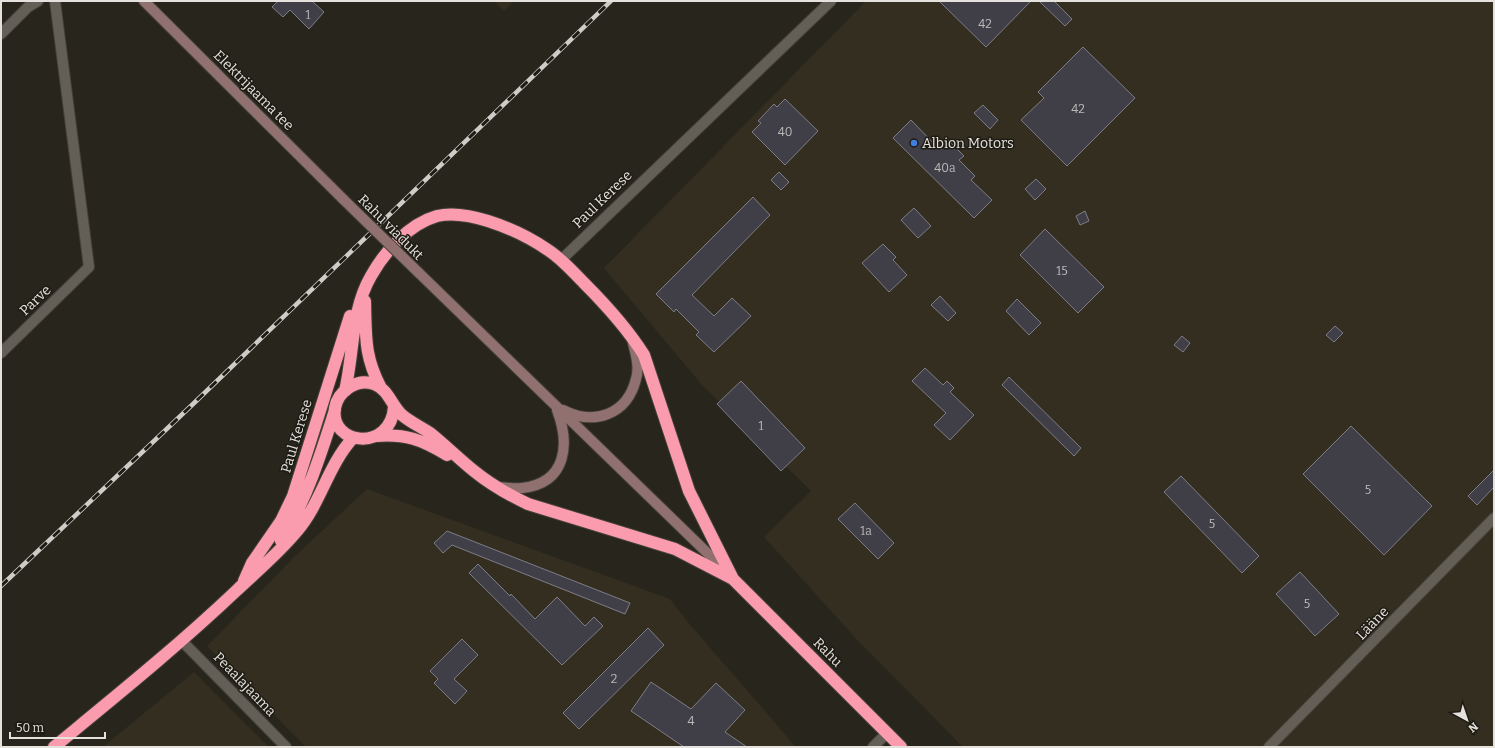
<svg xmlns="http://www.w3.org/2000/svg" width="1495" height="748" font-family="Bitter,serif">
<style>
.built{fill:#342e21}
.building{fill:#403f48;stroke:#7e7d87}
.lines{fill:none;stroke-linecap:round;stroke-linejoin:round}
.street-casing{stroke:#44413a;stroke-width:12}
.secondary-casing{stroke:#44413a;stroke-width:12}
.highway-casing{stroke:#44413a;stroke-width:14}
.street{stroke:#635f56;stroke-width:10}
.secondary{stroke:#917170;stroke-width:10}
.highway{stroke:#fb9cae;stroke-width:12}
.rail-casing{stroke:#cfccc7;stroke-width:4.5}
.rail{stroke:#1e1b14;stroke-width:3;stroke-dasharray:9;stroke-linecap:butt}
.secondary-bridge-casing{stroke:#44413a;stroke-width:12;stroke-linecap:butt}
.secondary-bridge{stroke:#917170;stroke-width:10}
.shop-dot{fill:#3f7fe0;stroke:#1e1b14;stroke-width:1.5}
.labels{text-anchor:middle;stroke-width:3;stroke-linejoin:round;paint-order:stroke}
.number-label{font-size:12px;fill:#bcb9b8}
.street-label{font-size:14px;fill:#e5e2dd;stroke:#1e1b14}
.poi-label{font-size:14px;fill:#e5e2dd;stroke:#1e1b14;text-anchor:start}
</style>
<rect width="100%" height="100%" fill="#28251d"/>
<path class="built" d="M494 1H514L504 11Z
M866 1H1494V747H963L860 643 764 537 811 491 702 385 604 268Z
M367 489 670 599 687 621 796 747H306L207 646 295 556Z
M194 672 269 747H103Z"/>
<path class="building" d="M278 1H312L324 12 309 29 290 10 283 17 272 7Z
M939 1H1031L986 47Z
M1039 1H1054L1072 19 1065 26Z
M1083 47 1135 98 1067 166 1021 120 1044 98 1038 92Z
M785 99 818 131 785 165 752 132 761 123 758 121 774 104 777 107Z
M983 105 998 120 990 129 974 113Z
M911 120 939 149 948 140 964 156 959 160 975 176 971 180 992 200 974 218 893 138Z
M779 172 789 182 781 190 771 180Z
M1036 179 1046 189 1035 200 1025 189Z
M753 197 770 215 692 295 714 316 732 298 751 316 714 352 696 335 699 332 676 309 674 312 656 294Z
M914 208 931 226 918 238 901 220Z
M1085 211 1089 221 1080 225 1076 216Z
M1045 229 1104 287 1078 313 1020 255Z
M883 244 896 257 893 260 907 275 889 292 862 263Z
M940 296 956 313 948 321 931 305Z
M1017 299 1041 323 1029 335 1006 311Z
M1335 326 1343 333 1334 342 1326 335Z
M1182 336 1190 343 1183 352 1174 345Z
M925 368 943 385 947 381 954 388 950 392 974 415 950 440 934 425 946 413 912 381Z
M1009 377 1081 448 1074 456 1002 385Z
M741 381 805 448 781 471 717 404Z
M1351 426 1432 506 1384 555 1303 474Z
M1494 470V487L1477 505 1468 496Z
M1181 476 1259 556 1242 573 1164 492Z
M855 503 894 543 878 559 838 519Z
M447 531 630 603 625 614 452 545 443 553 434 543Z
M478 564 510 596 511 594 535 619 557 597 585 626 594 617 603 626 562 665 469 573Z
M1300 572 1339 614 1315 636 1276 594Z
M648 628 664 645 579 729 563 713Z
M462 639 478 655 454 679 467 691 455 704 434 683 438 679 430 671Z
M651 682 691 709 716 683 745 710 725 732 747 747H684L631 711Z"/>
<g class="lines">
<defs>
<path id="street" d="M1 34 28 7 38 1
M561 260 831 1
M1 353 89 267 55 1
M182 641 286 747
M873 747 887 733
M1269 747 1494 518"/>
<path id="secondary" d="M144 1 344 200
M419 273 729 574
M563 410C594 426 627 415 636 379 640 366 635 352 632 339
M497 487C505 487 514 489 522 488 567 483 570 444 557 410"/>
<path id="highway" d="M365 301C366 336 364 356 381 388
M345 391C354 353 351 310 371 276 385 251 409 224 437 216 454 212 472 216 488 221 510 228 529 237 548 250 562 259 572 271 584 283 606 305 627 328 644 355L689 491 733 579 901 747
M394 407C391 452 329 446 335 408 338 391 357 378 374 384 389 390 391 405 402 415 410 422 421 427 430 433 445 445 459 459 474 471 490 484 509 495 528 504L675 549 733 579
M376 436C406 434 421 439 447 455
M281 541C306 501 321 454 335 410
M244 581 252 563 281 521 293 496 350 316
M54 747C116 696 178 646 236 591 257 571 279 553 297 531 321 503 328 465 353 438"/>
</defs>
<use href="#street" class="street-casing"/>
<use href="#secondary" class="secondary-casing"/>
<use href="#highway" class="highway-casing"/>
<use href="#street" class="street"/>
<use href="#secondary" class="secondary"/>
<use href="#highway" class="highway"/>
<defs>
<path id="rail" d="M1 586 192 405 611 1"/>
</defs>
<use href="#rail" class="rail-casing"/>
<use href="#rail" class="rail"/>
<defs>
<path id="secondary-bridge" d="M344 200 419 273"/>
</defs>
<use href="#secondary-bridge" class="secondary-bridge-casing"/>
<use href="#secondary-bridge" class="secondary-bridge"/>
</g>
<circle class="shop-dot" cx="914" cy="143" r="4"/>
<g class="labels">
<g class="number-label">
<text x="308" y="19">1</text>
<text x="985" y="28">42</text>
<text x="1078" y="113">42</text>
<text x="785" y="136">40</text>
<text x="945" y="172">40a</text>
<text x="1062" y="275">15</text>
<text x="761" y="430">1</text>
<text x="1368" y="494">5</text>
<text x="1212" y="528">5</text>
<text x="866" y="535">1a</text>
<text x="1307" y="608">5</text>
<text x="614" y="683">2</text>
<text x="691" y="725">4</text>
</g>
<g class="street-label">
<text transform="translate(254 90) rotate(45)" y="5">Elektrijaama tee</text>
<text transform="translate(602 199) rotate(-44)" y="5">Paul Kerese</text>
<text transform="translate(391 227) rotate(45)" y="5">Rahu viadukt</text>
<text transform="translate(35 300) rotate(-44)" y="5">Parve</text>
<text transform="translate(296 436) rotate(-73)" y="5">Paul Kerese</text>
<text transform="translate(1372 623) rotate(-46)" y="5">Lääne</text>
<text transform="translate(828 652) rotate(45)" y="5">Rahu</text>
<text transform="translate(245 684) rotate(46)" y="5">Peaalajaama</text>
</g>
<g class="poi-label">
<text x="922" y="148">Albion Motors</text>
</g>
</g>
<rect width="1495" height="748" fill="none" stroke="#e5e2dd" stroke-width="4"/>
<g transform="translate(1467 720) rotate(140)" stroke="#1e1b14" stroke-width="3" paint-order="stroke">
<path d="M0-3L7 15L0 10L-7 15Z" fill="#e5e2dd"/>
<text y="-6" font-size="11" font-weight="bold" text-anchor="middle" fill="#e5e2dd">N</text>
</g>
<path d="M10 732v6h95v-6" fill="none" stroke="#e5e2dd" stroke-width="2"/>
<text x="16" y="732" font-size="12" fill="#e5e2dd" stroke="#1e1b14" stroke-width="3" paint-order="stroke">50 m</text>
</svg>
